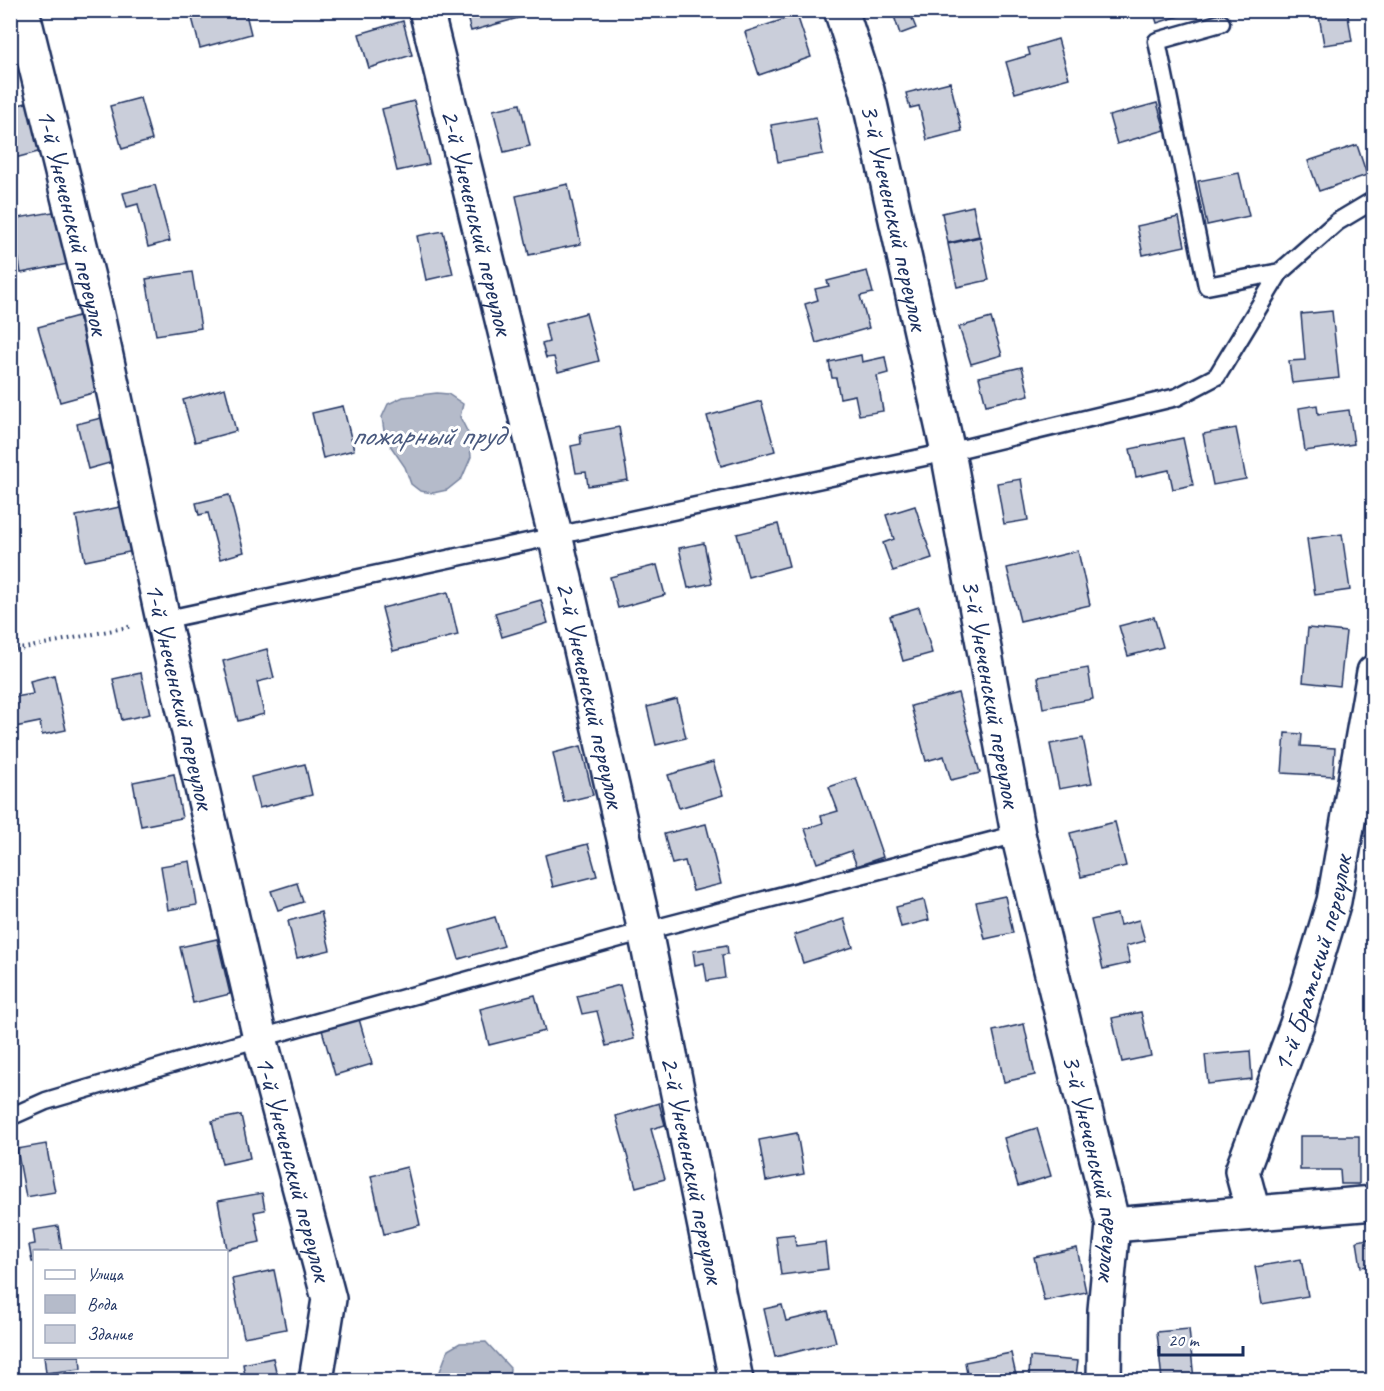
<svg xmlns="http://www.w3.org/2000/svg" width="1384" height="1391" font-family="Caveat,sans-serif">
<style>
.water{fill:#b5bbca;stroke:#77839f;stroke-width:1.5}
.building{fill:#caceda;stroke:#1b2f5e;stroke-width:1.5}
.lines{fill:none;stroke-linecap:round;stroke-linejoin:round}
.lane-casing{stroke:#1b2f5e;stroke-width:21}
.street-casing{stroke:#1b2f5e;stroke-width:38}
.path{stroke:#1b2f5e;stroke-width:4;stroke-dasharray:1.5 4.5;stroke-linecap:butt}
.lane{stroke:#fff;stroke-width:16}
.street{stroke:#fff;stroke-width:33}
.labels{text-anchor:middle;stroke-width:6;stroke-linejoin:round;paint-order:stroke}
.street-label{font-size:28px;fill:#1b2f5e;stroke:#fff}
.water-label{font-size:30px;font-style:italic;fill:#49597e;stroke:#fff}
</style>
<rect width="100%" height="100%" fill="#fff"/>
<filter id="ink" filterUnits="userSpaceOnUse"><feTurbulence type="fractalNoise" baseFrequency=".0167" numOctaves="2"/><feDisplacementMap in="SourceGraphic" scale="12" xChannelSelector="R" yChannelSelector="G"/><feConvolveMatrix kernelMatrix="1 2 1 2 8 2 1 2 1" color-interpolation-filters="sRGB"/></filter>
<g filter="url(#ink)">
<path class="water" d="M437 393 448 394 463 404 460 417 469 435 471 457 462 478 447 490 433 493 420 491 411 484 405 467 385 438 382 417 388 404 403 397Z
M486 1342 510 1368 509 1380H429L439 1374 448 1350 460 1343Z"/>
<path class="building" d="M190 10H245L251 34 200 48Z
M465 10H520L522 17 471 31Z
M892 10H927L911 16 916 28 900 34Z
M1153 10H1198L1157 23Z
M1318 10H1347L1352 41 1324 45Z
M797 15 811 57 759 75 745 32Z
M403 21 412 55 369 68 359 34Z
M1058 39 1069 78 1015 93 1006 62 1030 55 1028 48Z
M950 82 962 131 927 140 919 106 910 108 906 93Z
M140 98 152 140 122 149 110 106Z
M414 101 429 164 397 171 382 109Z
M30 102 42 151 11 159 10 107Z
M1157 103 1165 130 1117 144 1109 116Z
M520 104 530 146 504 152 493 110Z
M816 117 823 154 778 162 771 125Z
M1357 145 1367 175 1319 191 1308 161Z
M1239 173 1249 216 1207 225 1198 181Z
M568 184 581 244 529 255 516 196Z
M155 185 170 241 148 247 138 204 127 207 123 193Z
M973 206 979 236 948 243 942 213Z
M58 211 68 264 21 273 12 219Z
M1179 217 1185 246 1143 255 1137 226Z
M443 231 453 274 426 280 417 236Z
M980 237 989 280 957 287 948 244Z
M867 271 873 293 860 296 869 328 816 343 805 304 818 300 815 289 829 286 827 281Z
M192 272 201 328 156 335 146 279Z
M1332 311 1339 378 1292 383 1289 361 1305 360 1301 314Z
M586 313 599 361 558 372 554 357 546 358 542 344 549 342 545 324Z
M78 316 100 391 60 402 38 327Z
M991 318 1002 355 971 364 959 327Z
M861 355 862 362 885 357 888 373 877 376 883 411 859 415 855 395 840 398 836 378H832L829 362Z
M1022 367 1029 395 986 405 979 377Z
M225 388 236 431 195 442 183 400Z
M761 401 775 451 721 466 707 416Z
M1317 405 1318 414 1349 410 1354 444 1305 451 1299 408Z
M343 406 354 450 323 458 312 413Z
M109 416 113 462 88 469 77 424Z
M619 427 628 480 588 486 586 472 576 473 571 446 581 444 580 434Z
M1236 428 1246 479 1213 485 1203 434Z
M1183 438 1193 485 1173 489 1169 470 1136 477 1130 449Z
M1021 479 1028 520 1004 524 997 483Z
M229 495 244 552 220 559 208 513 199 515 196 503Z
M125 506 134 551 85 561 76 516Z
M915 506 932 558 893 571 883 543 894 539 886 515Z
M778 524 789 566 748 577 737 534Z
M1342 534 1350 590 1315 595 1307 539Z
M704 543 712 583 688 588 679 548Z
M1078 551 1090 605 1020 621 1007 568Z
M657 565 665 595 618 608 610 577Z
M448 592 458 635 393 651 382 608Z
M541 600 548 623 502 637 495 613Z
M919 607 932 653 903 661 890 616Z
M1154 617 1163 647 1128 656 1119 626Z
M1308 628 1346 632 1340 686 1303 682Z
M267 649 274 678 257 682 264 714 238 721 223 661Z
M1088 668 1093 699 1043 708 1038 677Z
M141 673 150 714 122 720 113 679Z
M54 675 66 730 42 735 40 722 10 728V698L33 694 30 681Z
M958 693 980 773 951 780 944 756 926 761 911 706Z
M677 699 686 738 656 745 647 707Z
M1285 733 1302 734 1301 746 1335 748 1333 776 1282 773Z
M1083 738 1092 783 1059 789 1050 744Z
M581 746 593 795 564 802 553 753Z
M713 762 723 795 679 808 668 775Z
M305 764 312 795 259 808 251 777Z
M174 774 182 818 141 826 133 782Z
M856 778 883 857 857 866 851 851 817 863 805 829 823 823 821 816 838 811 829 787Z
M1115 822 1126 866 1081 877 1070 833Z
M706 824 721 884 693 891 685 861 672 864 664 834Z
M588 844 597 876 553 887 545 855Z
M190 861 197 905 168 910 161 866Z
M297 883 303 902 278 910 271 891Z
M1005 896 1013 933 985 939 976 902Z
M924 900 929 920 901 927 896 907Z
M321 912 330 950 297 958 288 921Z
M1117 914 1120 925 1139 920 1145 941 1126 946 1130 963 1103 969 1091 920Z
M495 917 504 946 459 959 450 930Z
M844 919 853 947 803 963 794 935Z
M217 939 230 994 193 1003 180 947Z
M727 945 728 954 722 955 725 978 707 981 704 963 695 965 693 951Z
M620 985 634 1039 606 1046 597 1011 582 1014 577 996Z
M535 995 545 1031 489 1045 480 1009Z
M1141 1012 1151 1056 1122 1062 1112 1018Z
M359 1019 372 1064 335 1075 322 1030Z
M1024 1024 1035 1075 1004 1082 993 1031Z
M1250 1051 1252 1079 1208 1084 1205 1055Z
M659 1103 665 1125 651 1129 665 1179 636 1187 616 1116Z
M241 1115 250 1158 222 1164 212 1121Z
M1037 1128 1051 1176 1018 1186 1004 1138Z
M797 1133 804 1174 766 1181 759 1140Z
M1300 1136H1359V1184H1341L1340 1170H1300Z
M46 1144 55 1192 26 1197 17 1149Z
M407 1167 420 1225 384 1234 371 1176Z
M262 1193 265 1210 254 1212 260 1242 227 1249 218 1201Z
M58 1226 62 1252H34V1262H32L29 1245 35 1244 33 1230Z
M794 1234 796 1246 825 1242 828 1269 781 1275 776 1236Z
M1374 1238V1265L1361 1267 1357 1241Z
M1077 1248 1086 1292 1044 1301 1034 1257Z
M1301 1259 1308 1296 1262 1304 1255 1267Z
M274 1270 286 1329 244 1337 232 1279Z
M782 1305 786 1321 828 1311 836 1342 775 1357 764 1309Z
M1189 1329 1194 1380H1162L1157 1332Z
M1011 1353 1017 1380H968L965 1362Z
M44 1356H80L81 1369 46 1373Z
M1030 1357 1078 1361 1076 1376H1069V1380H1043V1378L1029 1377Z
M273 1358 278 1380H233V1378L245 1375 243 1364Z"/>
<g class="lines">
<defs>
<path id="lane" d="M1221 23 1157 41 1207 286 1280 272
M163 620 948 452 1177 397 1217 376 1280 272 1337 222 1374 200
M10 1117 46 1101 260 1038 645 931 1018 834"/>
<g id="street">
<path id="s1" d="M22 10 96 310 163 620 260 1038 329 1299 316 1380"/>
<path id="s2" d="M426 10 555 535 645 931 736 1380"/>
<path id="s3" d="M841 10 867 90 948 452 1018 834 1113 1225 1105 1310 1104 1380"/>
<path id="s4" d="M1253 1212 1242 1171 1297 1024 1334 901 1374 672"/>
<path d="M1113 1225 1374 1203"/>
</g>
</defs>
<use href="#lane" class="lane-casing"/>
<use href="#street" class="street-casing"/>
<path class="path" d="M10 651 133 626"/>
<use href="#lane" class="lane"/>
<use href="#street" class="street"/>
</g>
</g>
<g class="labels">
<g class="street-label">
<text dy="10" stroke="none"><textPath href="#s3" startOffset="214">3-й Унеченский переулок</textPath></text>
<text dy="10" stroke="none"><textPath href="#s2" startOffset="218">2-й Унеченский переулок</textPath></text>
<text dy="10" stroke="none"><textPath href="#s1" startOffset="218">1-й Унеченский переулок</textPath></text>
<text dy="10" stroke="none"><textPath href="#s2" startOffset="704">2-й Унеченский переулок</textPath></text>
<text dy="10" stroke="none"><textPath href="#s3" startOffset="700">3-й Унеченский переулок</textPath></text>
<text dy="10" stroke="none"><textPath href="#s1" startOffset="704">1-й Унеченский переулок</textPath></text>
<text dy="10" stroke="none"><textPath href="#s4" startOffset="262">1-й Братский переулок</textPath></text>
<text dy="10" stroke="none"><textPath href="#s1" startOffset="1190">1-й Унеченский переулок</textPath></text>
<text dy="10" stroke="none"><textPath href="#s2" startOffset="1190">2-й Унеченский переулок</textPath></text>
<text dy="10" stroke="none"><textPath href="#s3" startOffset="1186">3-й Унеченский переулок</textPath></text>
</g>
<g class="water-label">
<text x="427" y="445">пожарный пруд</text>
</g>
</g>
<rect width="1384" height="1391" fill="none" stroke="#fff" stroke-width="36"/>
<rect x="18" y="18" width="1348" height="1355" fill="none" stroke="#1b2f5e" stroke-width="2" filter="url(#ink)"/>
<rect x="33" y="1250" width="195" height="108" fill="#ffffff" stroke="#a4acbf" stroke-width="1.5"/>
<rect x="45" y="1270" width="30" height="9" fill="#ffffff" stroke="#a4acbf" stroke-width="1.5"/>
<text x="87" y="1280" font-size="18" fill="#1b2f5e">Улица</text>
<rect x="45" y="1295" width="30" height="18" fill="#b5bbca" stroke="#a4acbf" stroke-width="1.5"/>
<text x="87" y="1310" font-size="18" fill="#1b2f5e">Вода</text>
<rect x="45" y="1325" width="30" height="18" fill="#caceda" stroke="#a4acbf" stroke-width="1.5"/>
<text x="87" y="1340" font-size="18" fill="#1b2f5e">Здание</text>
<path d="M1159 1346v9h84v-9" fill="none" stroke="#1b2f5e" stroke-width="3"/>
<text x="1168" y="1346" font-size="18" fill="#1b2f5e" stroke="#ffffff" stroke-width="4.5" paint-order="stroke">20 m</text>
</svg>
